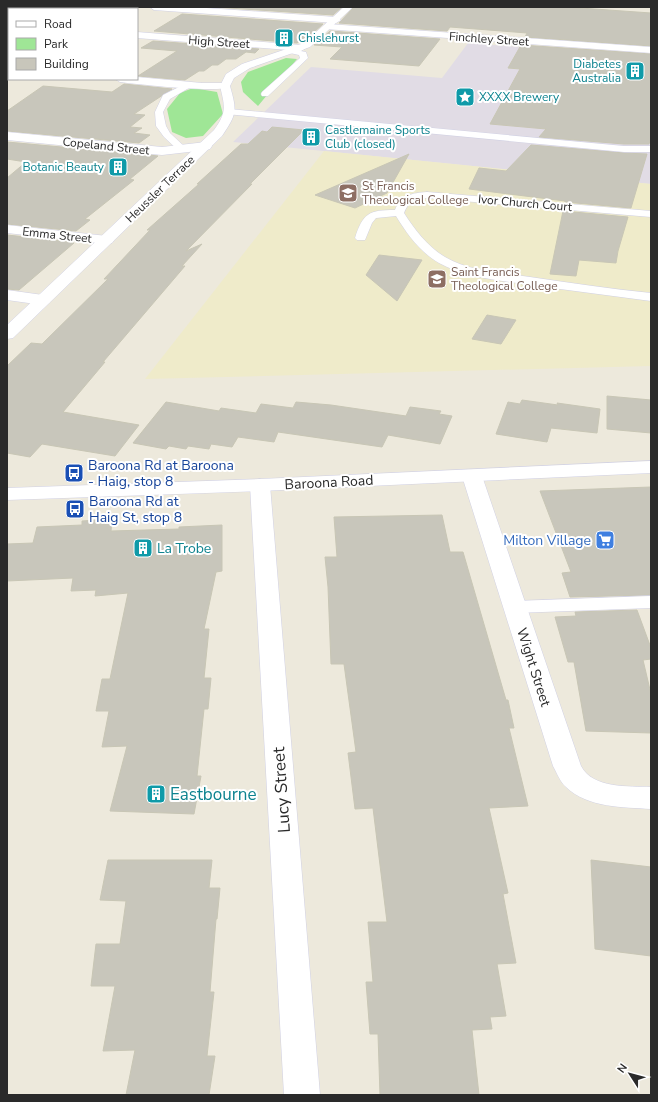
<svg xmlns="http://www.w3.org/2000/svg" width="658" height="1102" font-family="'Nunito Sans',sans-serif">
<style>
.industrial{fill:#e1dce5}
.education{fill:#efebca}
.green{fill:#9fe696}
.building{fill:#c8c6bb;stroke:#c8c6b5}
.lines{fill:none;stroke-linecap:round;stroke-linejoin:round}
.lane-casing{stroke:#d1d1e4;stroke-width:1}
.street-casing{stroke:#d1d1e4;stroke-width:1}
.secondary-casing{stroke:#d1d1e4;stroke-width:1}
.lane{fill:#fff;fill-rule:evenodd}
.street{fill:#fff;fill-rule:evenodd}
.secondary{fill:#fff;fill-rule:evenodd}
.labels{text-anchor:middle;stroke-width:4;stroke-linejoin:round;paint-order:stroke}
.far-culture-label{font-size:12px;fill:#0d838f;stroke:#fff;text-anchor:start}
.far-street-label{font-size:12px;fill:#2a2a2a;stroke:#fff}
.far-education-label{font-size:12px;fill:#785e54;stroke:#fff;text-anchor:start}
.transit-label{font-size:14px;fill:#164399;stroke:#fff;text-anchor:start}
.street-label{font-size:14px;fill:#2a2a2a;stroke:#fff}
.shop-label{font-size:14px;fill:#366cbe;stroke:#fff;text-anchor:end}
.culture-label{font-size:14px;fill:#0d838f;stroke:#fff;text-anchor:start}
.near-street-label{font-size:17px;fill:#2a2a2a;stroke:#fff}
.near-culture-label{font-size:17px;fill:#0d838f;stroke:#fff;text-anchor:start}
</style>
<rect width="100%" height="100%" fill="#ede9dc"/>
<path class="industrial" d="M468 43 520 47 508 68 651 79V184L233 142 311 67 442 78Z"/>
<path class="education" d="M324 151 651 184V366L145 379Z"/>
<path class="green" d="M286 58 297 59 258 106 243 92 241 82 248 72Z
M193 88 217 92 223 114 203 136 186 138 172 132 167 109 180 93Z"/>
<path class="building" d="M214 7H342L333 15Z
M354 7H566L651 13V46L525 37 527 33 450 27 447 31 339 23Z
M182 14 323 24 303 42 300 41 297 43 154 31Z
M330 31 440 39 419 66 330 59 342 47 314 45Z
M153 41 259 49 255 53 246 52 236 59H226L218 65H212L204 71H199L185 80 138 76 177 51 141 48Z
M521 45 651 54V138L649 144H624L539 137 546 129 490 124 520 69 508 68Z
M124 84 172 89 134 114 145 115 130 127 142 128 134 133 150 135 139 143 7 131V111L43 86 112 92Z
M272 127 304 130 250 184H252L186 251 202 244 182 266H185L103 362H105L63 412 139 425 115 456 42 444 30 457 7 453V366L31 343 42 344 108 279H104L150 230H147L199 184H197L241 144H248L262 131 267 132Z
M7 142 149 155 158 156 130 179 134 180 85 219 90 220 76 231 7 224V178L26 162 7 159Z
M531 145 624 153 647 154 631 208 565 202V201L469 189 479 168 506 171Z
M409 154 387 193 355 208 315 195Z
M563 211 628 217 618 251 616 263 579 260 576 276 550 274Z
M7 235 64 241 74 243 19 290 7 289Z
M379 255 422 260 397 301 366 275Z
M487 315 516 320 501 344 472 339Z
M607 396 651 400V433L607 429Z
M522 400 558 405 557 403 600 409 597 433 551 428 547 442 496 434 508 402 520 404Z
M166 402 219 411 221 408 256 413 261 404 293 408 296 402 331 405 406 416 410 407 441 411 439 414 452 416 440 444 388 435 382 447 278 432 274 442 238 437 232 447 211 444 209 449 188 446 186 449 169 446 166 449 133 443Z
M651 487V595L570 597 562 573 571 572 540 491Z
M442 515 450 552H463L506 700H508L514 728H509L528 806 489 808 508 893 503 894 516 963 497 964 506 1016 490 1017 492 1029 472 1030 479 1095H380L378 1034H370L366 982H373L368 922H387L373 808 355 809 348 753 356 752 344 664H331L328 587 325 557H337L334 517Z
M112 519 111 531 179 529V527L222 525V571L216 572 204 629H209L204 678H211L208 709H204L197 776H201L194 814 110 811 127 746 102 747 109 711H96L102 679H110L128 593 95 596 96 590 71 591 73 578 7 581V544L33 543 37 527 82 525V521Z
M637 610 651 648V659L643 660 651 694V733L586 731 574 662H568L555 617 576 616 575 612Z
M108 860H212L209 888H220L217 919H216L210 992H214L207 1056H215L209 1095H126L135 1050 103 1051 115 986H91L96 944H120L126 901 100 900Z
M591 860 651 867V956L595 949Z"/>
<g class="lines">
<defs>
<path id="lane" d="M290 49 306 52 308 58 268 96H262L261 94 262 92 300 58 299 55 290 53Z
M187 83H193L194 85 170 99 163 112 166 126 170 133 187 149 182 152 179 151 164 137 156 126 155 112 163 95Z
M229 109 624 146H651V152H624L226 114 225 112 226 110Z
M427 192 651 211V217L427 198C414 199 409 201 404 213 415 230 428 247 445 257 471 272 502 273 530 277 571 283 611 289 651 293V301C611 296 570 290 530 285 499 280 466 278 439 263 420 252 407 234 396 216L376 218 372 223 365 240H357L355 238C363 213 369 210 395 210 401 195 412 193 427 192Z
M651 596V608L515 613 509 611 506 607 509 603 515 601Z"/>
<path id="street" d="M150 7H192L336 17 341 20 336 23 154 10Z
M328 24 651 47V53L325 29 323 27 325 25Z
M137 32 301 45 306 48 301 51 137 38Z
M7 66H9V72H7Z
M137 77 202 83H225L230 86C224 94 135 84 120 82L115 79H137Z
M7 132 162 147 206 142 210 143 212 146 210 149 206 150 162 155 7 140Z
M7 225 107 236 112 237 114 240 112 243 107 244 7 233Z
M7 290 43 295 49 297 51 300 49 303 43 305 7 300Z
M472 470 479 472 482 476 581 766C593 789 629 786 651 787V809C623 807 588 808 566 787 560 782 557 773 553 766L462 476 465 472Z
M260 479 267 481 270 485 320 1095H284L250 485 253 481Z"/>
<path id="secondary" d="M344 7H353L310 47 250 68 234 78 230 86C237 111 237 114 222 136L13 338 7 339V325L214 130C227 112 225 107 220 86L226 74 242 64 304 43Z
M651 461V473L260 491 7 500V488L260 479Z"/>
</defs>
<use href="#lane" class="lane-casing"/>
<use href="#street" class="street-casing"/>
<use href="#secondary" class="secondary-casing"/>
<use href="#lane" class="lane"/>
<use href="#street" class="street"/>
<use href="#secondary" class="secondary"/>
</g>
<defs>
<symbol id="building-square" viewBox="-11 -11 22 22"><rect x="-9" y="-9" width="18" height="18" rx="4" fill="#0f9aa8" stroke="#fff"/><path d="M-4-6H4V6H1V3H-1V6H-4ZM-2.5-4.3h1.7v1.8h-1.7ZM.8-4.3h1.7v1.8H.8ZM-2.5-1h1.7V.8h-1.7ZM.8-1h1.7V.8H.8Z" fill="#fff"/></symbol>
<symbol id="sight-square" viewBox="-11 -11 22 22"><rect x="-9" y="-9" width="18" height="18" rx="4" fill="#0f9aa8" stroke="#fff"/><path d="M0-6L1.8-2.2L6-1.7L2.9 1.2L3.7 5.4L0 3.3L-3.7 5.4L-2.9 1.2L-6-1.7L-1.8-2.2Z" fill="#fff"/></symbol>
<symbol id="university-square" viewBox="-11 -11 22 22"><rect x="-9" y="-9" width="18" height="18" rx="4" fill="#8d6e63" stroke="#fff"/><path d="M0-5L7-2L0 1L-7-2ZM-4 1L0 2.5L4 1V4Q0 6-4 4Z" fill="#fff"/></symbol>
<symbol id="bus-square" viewBox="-11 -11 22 22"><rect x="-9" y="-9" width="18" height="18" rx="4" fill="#1a4fb4" stroke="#fff"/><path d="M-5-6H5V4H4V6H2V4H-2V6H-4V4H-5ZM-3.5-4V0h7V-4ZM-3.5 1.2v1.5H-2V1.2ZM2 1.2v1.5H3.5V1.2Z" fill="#fff"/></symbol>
<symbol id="supermarket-square" viewBox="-11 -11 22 22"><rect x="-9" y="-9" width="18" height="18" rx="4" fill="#3f7fe0" stroke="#fff"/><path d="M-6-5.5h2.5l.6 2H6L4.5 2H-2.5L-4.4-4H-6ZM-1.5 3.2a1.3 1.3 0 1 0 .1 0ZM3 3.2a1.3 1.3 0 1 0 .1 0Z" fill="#fff"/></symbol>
</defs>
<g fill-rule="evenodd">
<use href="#building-square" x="273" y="27" width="22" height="22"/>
<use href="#building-square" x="624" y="60" width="22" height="22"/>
<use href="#sight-square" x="454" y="86" width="22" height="22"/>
<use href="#building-square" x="300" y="126" width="22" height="22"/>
<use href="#building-square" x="107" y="156" width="22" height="22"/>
<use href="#university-square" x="337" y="182" width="22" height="22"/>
<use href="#university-square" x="426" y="268" width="22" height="22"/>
<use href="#bus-square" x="63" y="462" width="22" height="22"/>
<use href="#bus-square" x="64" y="498" width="22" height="22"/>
<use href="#supermarket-square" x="594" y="529" width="22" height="22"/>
<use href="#building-square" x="132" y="537" width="22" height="22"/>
<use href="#building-square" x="145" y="783" width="22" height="22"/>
</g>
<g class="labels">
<g class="far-culture-label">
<text x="298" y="42">Chislehurst</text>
<text x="621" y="68" text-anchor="end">Diabetes<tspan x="621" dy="14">Australia</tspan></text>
<text x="479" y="101">XXXX Brewery</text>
<text x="325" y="134">Castlemaine Sports<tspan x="325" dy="14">Club (closed)</tspan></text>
<text x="104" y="171" text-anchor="end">Botanic Beauty</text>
</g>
<g class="far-street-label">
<text transform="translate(489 39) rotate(4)" y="4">Finchley Street</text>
<text transform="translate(219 42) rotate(4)" y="4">High Street</text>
<text transform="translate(106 146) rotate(6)" y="4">Copeland Street</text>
<text transform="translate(160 189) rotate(-44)" y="4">Heussler Terrace</text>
<text transform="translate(525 203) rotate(5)" y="4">Ivor Church Court</text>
<text transform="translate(57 235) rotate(6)" y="4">Emma Street</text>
</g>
<g class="far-education-label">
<text x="362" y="190">St Francis<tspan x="362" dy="14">Theological College</tspan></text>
<text x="451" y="276">Saint Francis<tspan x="451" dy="14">Theological College</tspan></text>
</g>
<g class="transit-label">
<text x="88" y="470">Baroona Rd at Baroona<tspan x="88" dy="16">- Haig, stop 8</tspan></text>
<text x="89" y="506">Baroona Rd at<tspan x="89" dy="16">Haig St, stop 8</tspan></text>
</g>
<g class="street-label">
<text transform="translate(329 482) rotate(-3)" y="5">Baroona Road</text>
<text transform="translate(534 667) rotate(72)" y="5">Wight Street</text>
</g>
<g class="shop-label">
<text x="591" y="545">Milton Village</text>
</g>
<g class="culture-label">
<text x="157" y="553">La Trobe</text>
</g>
<g class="near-street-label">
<text transform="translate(281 790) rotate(-94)" y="6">Lucy Street</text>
</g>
<g class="near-culture-label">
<text x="170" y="800">Eastbourne</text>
</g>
</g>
<rect width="658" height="1102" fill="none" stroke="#2a2a2a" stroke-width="16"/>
<rect x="8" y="8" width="130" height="72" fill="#ffffff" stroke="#aaaaaa"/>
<rect x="16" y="21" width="20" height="6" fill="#ffffff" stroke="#aaaaaa"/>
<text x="44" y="28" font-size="12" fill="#2a2a2a">Road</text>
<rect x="16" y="38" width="20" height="12" fill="#9fe696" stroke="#aaaaaa"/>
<text x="44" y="48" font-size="12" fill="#2a2a2a">Park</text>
<rect x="16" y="58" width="20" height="12" fill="#c8c6bb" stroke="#aaaaaa"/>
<text x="44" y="68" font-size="12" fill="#2a2a2a">Building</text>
<g transform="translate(630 1074) rotate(306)" stroke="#ffffff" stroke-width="3" paint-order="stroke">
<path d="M0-3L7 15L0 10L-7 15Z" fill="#2a2a2a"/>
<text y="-6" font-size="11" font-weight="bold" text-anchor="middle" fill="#2a2a2a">N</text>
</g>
</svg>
